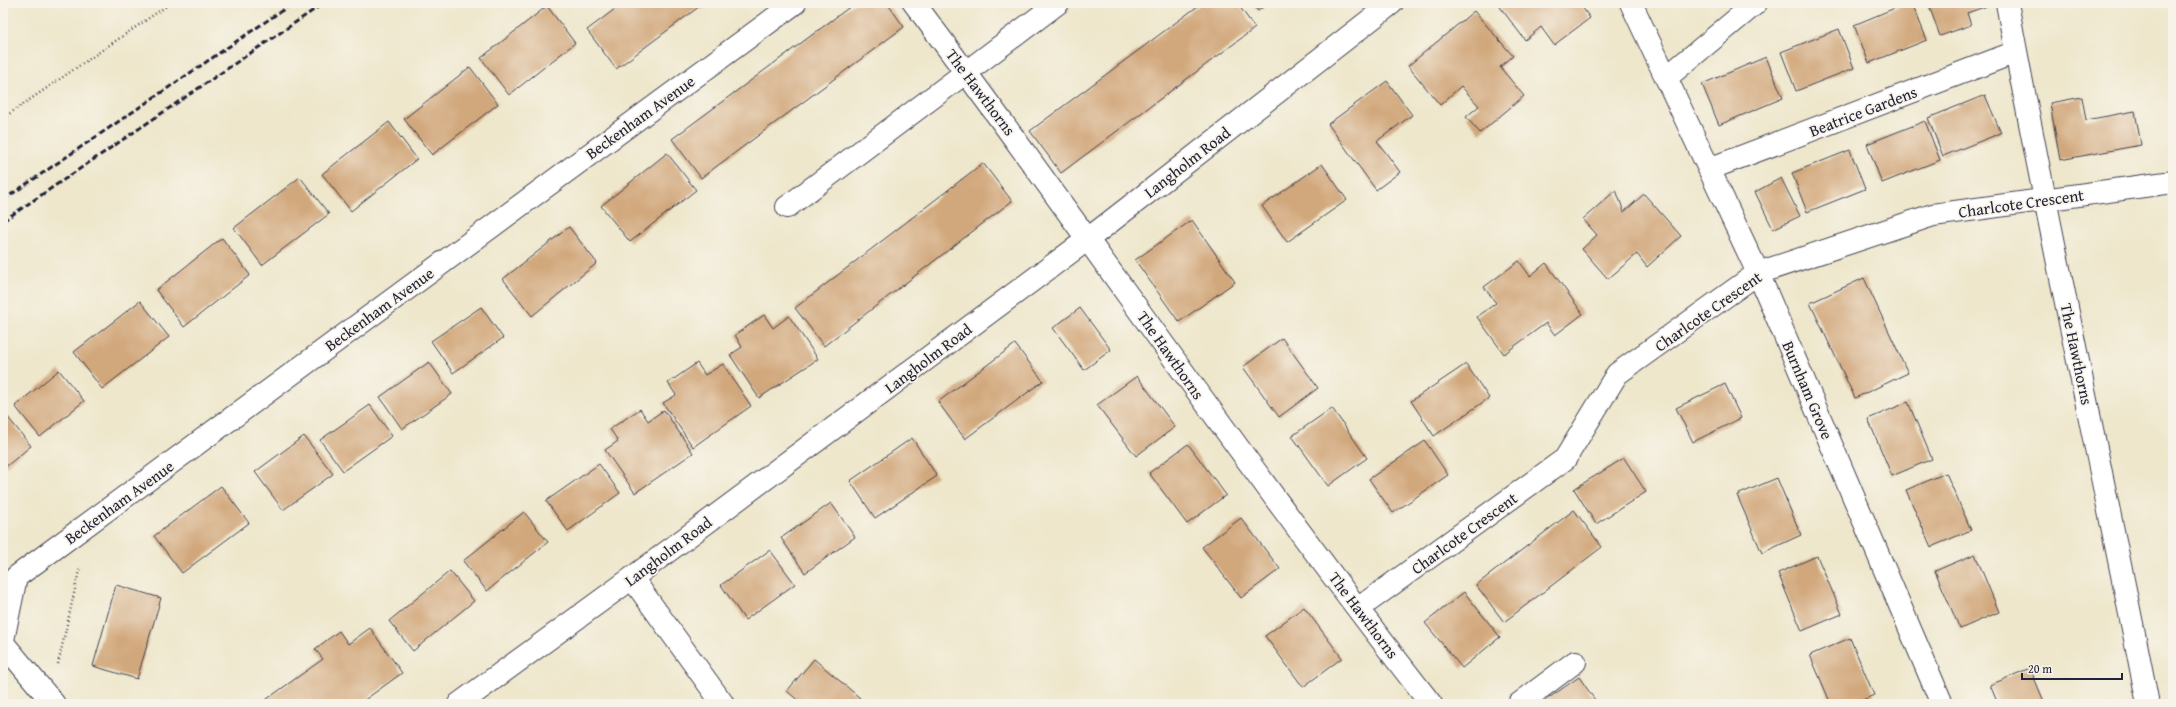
<svg xmlns="http://www.w3.org/2000/svg" width="2176" height="707" font-family="'Gentium Book Plus',serif">
<style>
.building{fill:#d1a77c}
.lines{fill:none;stroke-linecap:round;stroke-linejoin:round}
.minor-casing{stroke:#414051;stroke-width:24}
.path{stroke:#414051;stroke-width:2.5;stroke-dasharray:1 3;stroke-linecap:butt}
.minor{stroke:#fff;stroke-width:22}
.rail{stroke:#22223b;stroke-width:3;stroke-dasharray:6 3;stroke-linecap:butt}
.labels{text-anchor:middle;stroke-width:3.5;stroke-linejoin:round;paint-order:stroke}
.street-label{font-size:16px;fill:#22223b;stroke:#f7f3e8}
</style>
<rect width="100%" height="100%" fill="#f7f3e8"/>
<filter id="ink" filterUnits="userSpaceOnUse"><feTurbulence type="fractalNoise" baseFrequency=".025" numOctaves="2"/><feDisplacementMap in="SourceGraphic" scale="8" xChannelSelector="R" yChannelSelector="G"/><feConvolveMatrix kernelMatrix="1 2 1 2 8 2 1 2 1" color-interpolation-filters="sRGB"/></filter>
<filter id="wash" filterUnits="userSpaceOnUse"><feTurbulence type="fractalNoise" baseFrequency=".012" numOctaves="4" result="noise"/><feDisplacementMap in="SourceGraphic" scale="16" xChannelSelector="R" yChannelSelector="G"/><feGaussianBlur stdDeviation="0.9" result="paint"/><feColorMatrix in="noise" values="0 0 0 0 0 0 0 0 0 0 0 0 0 0 0 0 0 1.4 0 .05"/><feComposite in="paint" operator="in"/></filter>
<g filter="url(#wash)">
<rect width="100%" height="100%" fill="#eee7cc"/>
<g id="blocks">
<path class="building" d="M623 3H704L616 69 587 30Z
M855 3H887L904 27 701 178 672 139Z
M1202 3H1237L1255 28 1061 173 1030 131Z
M1252 3H1268L1258 11Z
M1497 3H1579L1590 18 1554 45 1541 27 1525 40Z
M1907 3H1912L1927 40 1869 63 1854 25Z
M1928 3H1986L1987 6 1967 13 1971 25 1940 36Z
M547 6 575 43 509 95 481 58Z
M1474 11 1513 56 1500 67 1524 96 1480 133 1466 117 1479 106 1461 86 1440 105 1408 66Z
M1839 29 1854 68 1796 91 1781 52Z
M1766 57 1783 98 1719 125 1702 84Z
M470 67 498 104 432 155 404 119Z
M1387 81 1412 115 1377 141 1400 172 1376 190 1328 124Z
M1985 95 2001 133 1943 156 1928 118Z
M2082 97 2086 120 2135 111 2141 145 2060 160 2050 103Z
M1925 121 1940 160 1882 183 1867 144Z
M389 122 417 159 351 211 322 174Z
M1850 150 1865 189 1807 212 1792 173Z
M667 153 696 190 630 242 601 206Z
M983 163 1012 201 824 346 795 308Z
M1322 164 1347 200 1287 242 1262 206Z
M300 177 329 214 262 265 234 228Z
M1781 178 1800 216 1773 229 1755 192Z
M1616 190 1624 212 1644 194 1681 236 1647 267 1637 254 1608 279 1582 249 1597 235 1583 219Z
M1192 220 1235 282 1179 322 1135 260Z
M569 227 597 263 532 316 503 279Z
M222 238 250 275 184 327 156 290Z
M1519 261 1530 276 1546 263 1583 314 1555 335 1546 323 1504 354 1477 317 1496 303 1484 287Z
M1864 278 1908 373 1855 398 1810 303Z
M140 301 169 337 102 389 74 352Z
M481 307 503 338 453 373 431 341Z
M1080 308 1111 350 1084 370 1053 328Z
M764 315 773 328 789 316 818 359 759 398 730 355 742 347 735 335Z
M1282 338 1318 388 1279 417 1243 367Z
M1015 344 1043 381 965 439 938 402Z
M429 362 452 394 402 429 380 397Z
M697 363 705 375 723 364 751 406 693 447 663 403 676 395 668 383Z
M1466 364 1489 398 1434 436 1411 401Z
M59 370 84 401 40 437 15 406Z
M1137 376 1175 427 1136 456 1097 405Z
M1725 384 1741 418 1693 442 1676 408Z
M1908 402 1932 459 1892 476 1868 419Z
M370 405 392 436 343 471 320 440Z
M1332 408 1367 458 1328 486 1292 436Z
M640 409 648 421 664 410 693 453 635 493 605 450 618 441 610 429Z
M6 415 31 446 3 469V418Z
M304 436 333 474 283 510 255 472Z
M912 438 937 476 875 518 850 481Z
M1425 441 1448 475 1393 513 1369 479Z
M1188 444 1226 495 1187 524 1149 473Z
M1624 458 1646 492 1596 524 1574 489Z
M599 464 620 493 568 531 546 501Z
M1946 473 1971 530 1931 547 1906 490Z
M1777 478 1801 535 1762 553 1737 495Z
M221 486 249 523 182 573 154 536Z
M831 503 855 537 805 573 781 538Z
M1574 510 1602 547 1504 622 1476 585Z
M524 512 548 542 487 591 463 561Z
M1241 518 1280 569 1241 598 1202 547Z
M770 550 795 584 745 620 721 585Z
M1975 554 1999 612 1960 629 1935 571Z
M1817 556 1842 614 1802 631 1778 573Z
M450 571 474 601 413 651 389 621Z
M116 585 161 598 137 679 93 666Z
M1464 592 1500 637 1462 668 1425 623Z
M1304 607 1342 658 1303 687 1265 636Z
M370 628 402 673 359 704H260L323 659 315 649 339 631 348 644Z
M1850 638 1874 695 1854 704H1831L1810 655Z
M814 659 860 698 856 704H802L787 691Z
M2030 668 2045 704H1998L1990 685Z
M1579 677 1595 700 1589 704H1540Z
M165 700 177 704H164Z"/>
</g>
</g>
<g filter="url(#ink)">
<use href="#blocks" fill-opacity="0" stroke="#414051" stroke-width="1"/>
<g class="lines">
<defs>
<path id="minor" d="M914 3C1089 235 1252 476 1431 704
M1631 3 1758 273 1942 704
M2007 3C2050 237 2102 470 2148 704
M1666 78 1756 3
M1709 169 2016 52
M787 207 1058 3
M632 578 723 704
M1359 608 1565 459 1617 374 1758 273 1933 215 2173 182
M3 640 16 577 795 3
M3 643 54 704
M459 704 632 578 1088 239 1392 3
M1519 704 1575 662"/>
</defs>
<use href="#minor" class="minor-casing"/>
<path class="path" d="M3 118 171 3
M58 664 80 567"/>
<use href="#minor" class="minor"/>
<path class="rail" d="M3 200 293 3
M3 221 324 3"/>
</g>
</g>
<g class="labels">
<g class="street-label">
<text transform="translate(981 92) rotate(53)" y="6">The Hawthorns</text>
<text transform="translate(1863 111) rotate(-21)" y="6">Beatrice Gardens</text>
<text transform="translate(640 117) rotate(-36)" y="6">Beckenham Avenue</text>
<text transform="translate(1187 162) rotate(-38)" y="6">Langholm Road</text>
<text transform="translate(2021 203) rotate(-8)" y="6">Charlcote Crescent</text>
<text transform="translate(379 309) rotate(-36)" y="6">Beckenham Avenue</text>
<text transform="translate(1708 311) rotate(-35)" y="6">Charlcote Crescent</text>
<text transform="translate(2077 354) rotate(78)" y="6">The Hawthorns</text>
<text transform="translate(1171 355) rotate(55)" y="6">The Hawthorns</text>
<text transform="translate(928 358) rotate(-37)" y="6">Langholm Road</text>
<text transform="translate(1808 390) rotate(67)" y="6">Burnham Grove</text>
<text transform="translate(119 502) rotate(-36)" y="6">Beckenham Avenue</text>
<text transform="translate(1464 533) rotate(-36)" y="6">Charlcote Crescent</text>
<text transform="translate(668 551) rotate(-37)" y="6">Langholm Road</text>
<text transform="translate(1364 615) rotate(53)" y="6">The Hawthorns</text>
</g>
</g>
<rect width="2176" height="707" fill="none" stroke="#f7f3e8" stroke-width="16"/>
<path d="M2022 673v6h100v-6" fill="none" stroke="#22223b" stroke-width="2"/>
<text x="2028" y="673" font-size="12" fill="#22223b" stroke="#f7f3e8" stroke-width="3" paint-order="stroke">20 m</text>
</svg>
